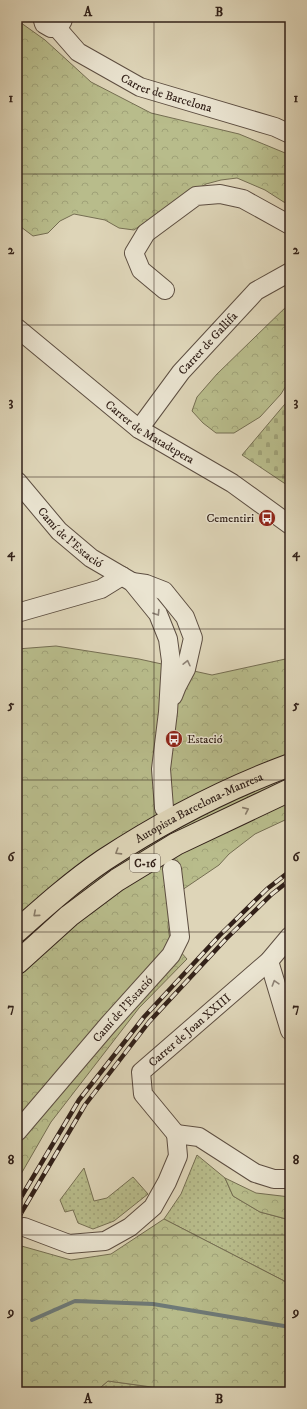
<svg xmlns="http://www.w3.org/2000/svg" width="307" height="1409" font-family="'IM FELL DW Pica',serif">
<style>
.grass{fill:url(#grass-dots);stroke:#756e52}
.forest{fill:url(#forest-crowns);stroke:#756e52}
.cemetery{fill:url(#cemetery-stones);stroke:#756e52}
.lines{fill:none;stroke-linecap:round;stroke-linejoin:round}
.stream{stroke:#6e7a78;stroke-width:4}
.minor-casing{stroke:#5d4e41;stroke-width:20}
.highway-casing{stroke:#322119;stroke-width:24}
.minor{stroke:#eae4d1;stroke-width:18}
.highway{stroke:#ded5b8;stroke-width:22}
.rail-casing{stroke:#322119;stroke-width:4.5}
.rail{stroke:#eae4d1;stroke-width:3;stroke-dasharray:9;stroke-linecap:butt}
.oneway{stroke:#8e8275}
.oneway2{stroke:#887b68}
.grid{fill:none;stroke:#322119;stroke-width:1;stroke-opacity:0.55}
.labels{text-anchor:middle;stroke-width:3;stroke-linejoin:round;paint-order:stroke}
.shield{fill:#eae4d1;stroke:#695c50;stroke-width:1}
.shield-label{font-size:11px;font-weight:bold;fill:#322119}
.street-label{font-size:12px;fill:#322119;stroke:#eae4d1}
.poi-label{font-size:12px;fill:#322119;stroke:#eae4d1;text-anchor:end}
.neatline{fill:none;stroke:#322119;stroke-width:1.5}
.grid-label{font-size:13px;text-anchor:middle;font-weight:bold;fill:#322119}
</style>
<defs>
<pattern id="grass-dots" width="8" height="8" patternUnits="userSpaceOnUse"><rect width="8" height="8" fill="#b8bc8b"/><path d="M2 2h.1M6 6h.1" fill="none" stroke="#9fa177" stroke-width="1.8" stroke-linecap="round"/></pattern>
<pattern id="forest-crowns" width="20" height="18" patternUnits="userSpaceOnUse"><rect width="20" height="18" fill="#b8bc8b"/><path d="M2 6a3 3 0 1 1 6 0M12 15a3 3 0 1 1 6 0" fill="none" stroke="#9fa177"/></pattern>
<pattern id="cemetery-stones" width="16" height="16" patternUnits="userSpaceOnUse"><rect width="16" height="16" fill="#b8bc8b"/><path d="M2 7V4a2 2 0 0 1 4 0v3zM10 15v-3a2 2 0 0 1 4 0v3z" fill="#9fa177"/></pattern>
</defs>
<rect width="100%" height="100%" fill="#ded5b8"/>
<filter id="stains"><feTurbulence type="fractalNoise" baseFrequency=".005" numOctaves="4"/><feColorMatrix values="0 0 0 0 .2 0 0 0 0 .09 0 0 0 0 .02 0 0 0 .5 -.17"/></filter>
<radialGradient id="worn" r=".72"><stop offset=".6" stop-color="#630" stop-opacity="0"/><stop offset="1" stop-color="#630" stop-opacity=".3"/></radialGradient>
<path class="grass" d="M197 1155 225 1178 233 1196 260 1212 290 1220V1284L164 1219 181 1194Z
M84 1168 94 1201 107 1198 133 1177 148 1194 114 1221 93 1229 78 1223 73 1210 65 1212 60 1200Z
M108 1381 166 1389 173 1392H95Z"/>
<path class="forest" d="M17 20 45 40 91 82 151 113 239 134 290 155V206L265 190 237 178 221 180 206 184 151 218 134 230 119 228 105 220 74 214 60 221 48 233 33 236 17 224Z
M290 303V379L281 394 271 405 260 417 234 433H216L203 423 192 411 197 397 217 374Z
M56 646 139 659 212 675 290 658V819L285 820 255 834 229 854 219 865 185 888 170 902 168 927 170 940 187 959 139 1008 51 1122 17 1181V649Z
M225 1178 256 1193 290 1197V1220L260 1212 233 1196Z
M164 1219 290 1284V1392H173L166 1389 108 1381 95 1392H17L18 1245 71 1260 111 1254Z"/>
<path class="cemetery" d="M290 398V487L242 455Z"/>
<g class="lines">
<path class="stream" d="M32 1320 75 1301 153 1304 290 1327"/>
<defs>
<g id="minor">
<path d="M42 17 44 24 51 28 59 27 63 20"/>
<path id="s1" d="M57 28 78 52 140 87 275 127 290 134"/>
<path d="M165 290 141 270 134 253 146 233 196 196 220 194 243 199 290 225"/>
<path id="s2" d="M17 328 139 429 232 483 290 525"/>
<path id="s3" d="M139 429 181 372 256 291 290 272"/>
<path id="s4" d="M17 481 59 531 91 558 132 582 158 614 168 639 171 661 168 712 161 769 164 808"/>
<path d="M132 582 146 584 164 591 185 617 193 638 186 669 177 686 173 696"/>
<path d="M17 613 101 589 122 576"/>
<path d="M269 961 290 1031"/>
<path id="s5" d="M17 1132 108 1025 171 955 180 937 172 869"/>
<path id="s6" d="M176 1134 143 1094 141 1072 269 961 290 936"/>
<path d="M176 1134 199 1137 255 1173 274 1179H290"/>
<path d="M24 1227 69 1244 105 1241 130 1227 153 1207 167 1182 178 1156 176 1134"/>
</g>
<g id="highway">
<path id="s7" d="M17 931C45 906 73 881 104 860 162 822 225 789 290 765"/>
<path d="M17 963 69 916 117 880 176 844 290 790"/>
</g>
</defs>
<use href="#minor" class="minor-casing"/>
<use href="#highway" class="highway-casing"/>
<use href="#minor" class="minor"/>
<use href="#highway" class="highway"/>
<defs>
<path id="rail" d="M17 1204 79 1100 144 1017 220 935 267 889 290 871
M17 1220 85 1105 149 1022 226 939 272 894 290 880"/>
</defs>
<use href="#rail" class="rail-casing"/>
<use href="#rail" class="rail"/>
</g>
<defs><path id="oneway-chevron" d="M-2-3.5L2.5 0L-2 3.5" fill="none" stroke-width="1.6" stroke-linecap="round" stroke-linejoin="round"/></defs>
<g class="oneway">
<use href="#oneway-chevron" transform="translate(157 613) rotate(58)"/>
<use href="#oneway-chevron" transform="translate(187 663) rotate(-77)"/>
<use href="#oneway-chevron" transform="translate(275 983) rotate(-107)"/>
</g>
<g class="oneway2">
<use href="#oneway-chevron" transform="translate(246 810) rotate(-24)"/>
<use href="#oneway-chevron" transform="translate(118 852) rotate(148)"/>
<use href="#oneway-chevron" transform="translate(36 914) rotate(139)"/>
</g>
<path class="grid" d="M154 17V1392M17 174H290M17 325H290M17 477H290M17 629H290M17 780H290M17 932H290M17 1084H290M17 1235H290"/>
<defs>
<symbol id="bus-disc" viewBox="-11 -11 22 22"><circle r="9.5" fill="#8f2418" stroke="#eae4d1"/><path d="M-5-6H5V4H4V6H2V4H-2V6H-4V4H-5ZM-3.5-4V0h7V-4ZM-3.5 1.2v1.5H-2V1.2ZM2 1.2v1.5H3.5V1.2Z" fill="#fff"/></symbol>
</defs>
<g fill-rule="evenodd">
<use href="#bus-disc" x="257" y="508" width="20" height="20"/>
<use href="#bus-disc" x="164" y="729" width="20" height="20"/>
</g>
<g class="labels">
<rect class="shield" x="130" y="854" width="30" height="18" rx="3"/>
<g class="shield-label">
<text x="145" y="867">C-16</text>
</g>
<g class="street-label">
<text dy="4" stroke="none"><textPath href="#s1" startOffset="130">Carrer de Barcelona</textPath></text>
<text dy="4" stroke="none"><textPath href="#s3" startOffset="110">Carrer de Gallifa</textPath></text>
<text dy="4" stroke="none"><textPath href="#s2" startOffset="169">Carrer de Matadepera</textPath></text>
<text dy="4" stroke="none"><textPath href="#s4" startOffset="78">Camí de l'Estació</textPath></text>
<text dy="4" stroke="none"><textPath href="#s7" startOffset="221">Autopista Barcelona-Manresa</textPath></text>
<text dy="4" stroke="none"><textPath href="#s5" startOffset="162">Camí de l'Estació</textPath></text>
<text dy="4" stroke="none"><textPath href="#s6" startOffset="138">Carrer de Joan XXIII</textPath></text>
</g>
<g class="poi-label">
<text x="254" y="522">Cementiri</text>
<text x="187" y="743" text-anchor="start">Estació</text>
</g>
</g>
<rect width="307" height="1409" fill="none" stroke="#ded5b8" stroke-width="44"/>
<rect x="22" y="22" width="263" height="1365" class="neatline"/>
<g class="grid-label">
<text x="88" y="16">A</text>
<text x="219" y="16">B</text>
<text x="11" y="102">1</text>
<text x="296" y="102">1</text>
<text x="11" y="254">2</text>
<text x="296" y="254">2</text>
<text x="11" y="406">3</text>
<text x="296" y="406">3</text>
<text x="11" y="557">4</text>
<text x="296" y="557">4</text>
<text x="11" y="709">5</text>
<text x="296" y="709">5</text>
<text x="11" y="861">6</text>
<text x="296" y="861">6</text>
<text x="11" y="1012">7</text>
<text x="296" y="1012">7</text>
<text x="11" y="1164">8</text>
<text x="296" y="1164">8</text>
<text x="11" y="1316">9</text>
<text x="296" y="1316">9</text>
<text x="88" y="1403">A</text>
<text x="219" y="1403">B</text>
</g>
<rect width="100%" height="100%" filter="url(#stains)"/>
<rect width="100%" height="100%" fill="url(#worn)"/>
</svg>
